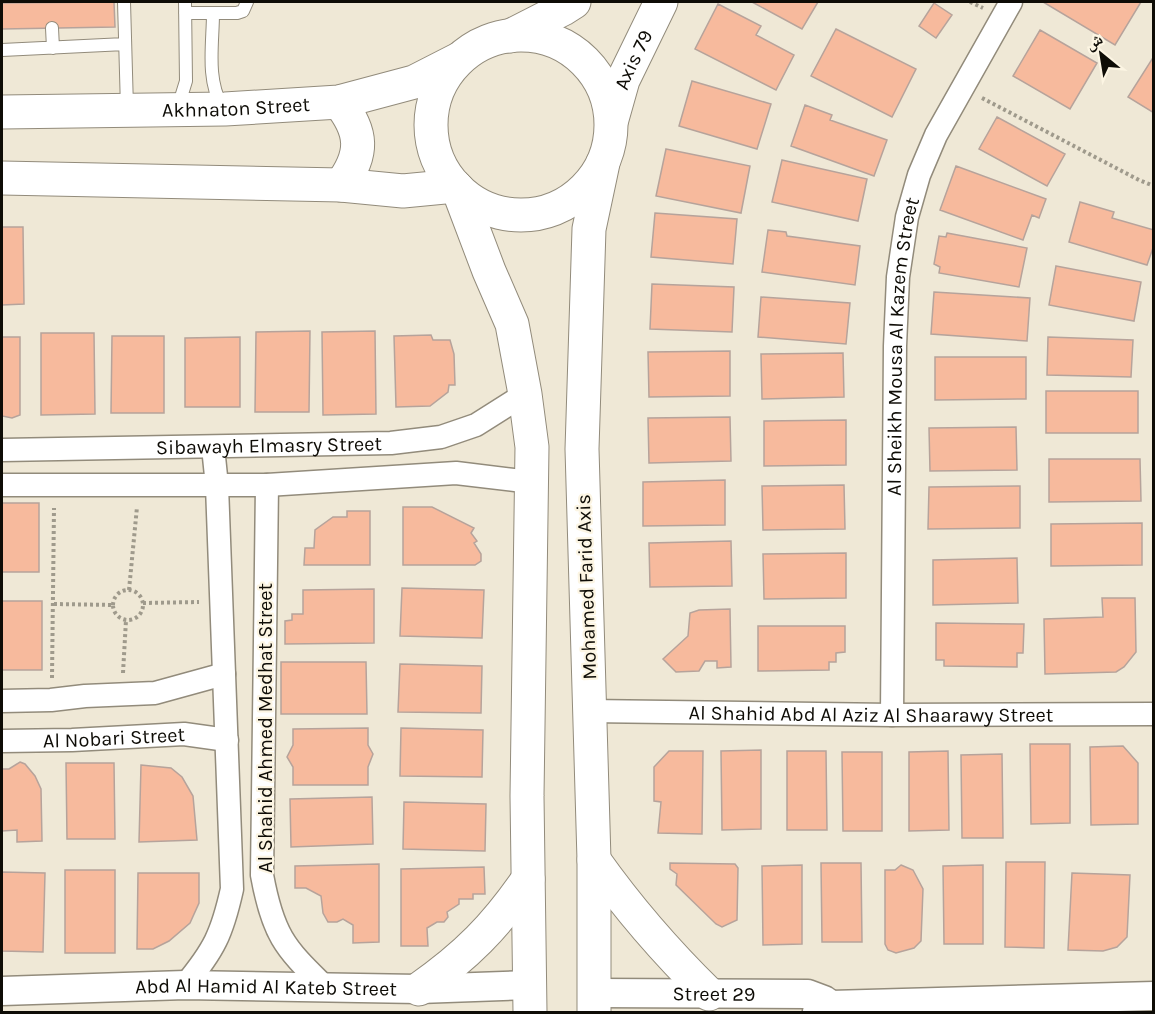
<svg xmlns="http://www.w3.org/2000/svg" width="1155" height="1014" font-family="Karla,'Noto Naskh Arabic',sans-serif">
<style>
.building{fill:#f7ba9d;stroke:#b6a39b;stroke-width:1.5}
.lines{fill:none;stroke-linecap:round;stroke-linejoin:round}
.service-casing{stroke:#928b7b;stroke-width:14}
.minor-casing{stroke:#928b7b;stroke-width:25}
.tertiary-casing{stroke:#928b7b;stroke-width:31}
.secondary-casing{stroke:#928b7b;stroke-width:35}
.path{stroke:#9f9a8c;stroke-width:4;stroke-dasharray:3 3;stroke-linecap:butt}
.service{stroke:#fff;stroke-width:12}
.minor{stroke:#fff;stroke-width:22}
.tertiary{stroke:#fff;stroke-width:28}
.secondary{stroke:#fff;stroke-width:33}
.labels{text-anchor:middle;stroke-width:4.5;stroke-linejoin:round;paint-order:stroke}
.street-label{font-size:20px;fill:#0e0c06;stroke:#fcf5e3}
</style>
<rect width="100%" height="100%" fill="#efe8d6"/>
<path class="building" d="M114 2 115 27 2 29V3Z
M752 2H818L802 29Z
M1043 2H1141L1115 45Z
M934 3 952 15 936 38 919 26Z
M718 4 761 26 756 35 794 55 776 90 695 49Z
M836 29 916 69 892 117 811 76Z
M1040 30 1097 63 1070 109 1013 76Z
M1154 56V113L1128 97Z
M692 81 771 104 757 149 679 126Z
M805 105 832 115 830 120 887 140 874 176 791 146Z
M997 117 1065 154 1047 186 979 149Z
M666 149 750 166 741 213 656 196Z
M782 160 867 179 858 221 772 202Z
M956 166 1046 199 1039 218 1032 215 1023 240 940 210Z
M1080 202 1114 212 1112 218 1154 230V245L1147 265 1069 242Z
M655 213 737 219 733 264 651 257Z
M2 227H23L24 304 2 305Z
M768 230 786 232 787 236 860 246 855 285 762 272Z
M947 233 1027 248 1019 287 939 273 940 267 934 264 939 236 946 237Z
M1056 266 1141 282 1134 321 1049 305Z
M652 284 734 287 732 332 650 329Z
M934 292 1030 298 1027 341 931 334Z
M761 297 850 303 846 344 758 337Z
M310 331 309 412H255L256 332Z
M375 331 376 414 323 415 322 332Z
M41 333H94L95 414 41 415Z
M431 335 433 340H450L454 354 455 385H449L448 392 430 406 396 407 394 336Z
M112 336H164V413H111Z
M2 337H20V415L12 418 2 416Z
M240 337V407H185V338Z
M1048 337 1133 340 1131 377 1047 375Z
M730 351V396L649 397 648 352Z
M843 353 844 397 762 399 761 354Z
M935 357H1026V399L935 400Z
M1046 391H1138V433H1046Z
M730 417 731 461 649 463 648 418Z
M846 420V465L764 466V421Z
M1016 427 1017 470 930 471 929 428Z
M1049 459H1140L1141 501 1049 502Z
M725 480V525L643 526V482Z
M844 485 845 529 763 530 762 486Z
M1020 486V528L928 529 929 487Z
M2 503H39V572H2Z
M403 507H432L474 528 471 533 477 541 474 543 481 554V561L475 565H403Z
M347 511H370V565H304L305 548H314L315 530 333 517H347Z
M1142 523V565L1051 566V524Z
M731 541 732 586 650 587 649 543Z
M846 553V598L764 599 763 554Z
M1017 558 1018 603 933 605V560Z
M402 588 484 590 482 638 400 636Z
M374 589V643L285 644V621L292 620V614H303V590Z
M1102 598H1135L1136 652 1124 667 1116 672 1045 674 1044 619 1103 617Z
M2 601H42V670H2Z
M730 609 731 667 717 668V661H705L699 671 676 672 663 659 688 636 690 613 699 610Z
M936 623 1024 624 1023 653H1017V667L944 666V660H936Z
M758 626H845V652L836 653V662H829V670L758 671Z
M281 662H366L367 714H281Z
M400 664 482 666 481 713 398 712Z
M368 728V745L373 754 368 767V785H293V767L287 757 293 745V729Z
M401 728 483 730 482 777 400 776Z
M1030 744H1070V823L1031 824Z
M1123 746 1138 763V824L1091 825 1090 747Z
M761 750V829L722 830 721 751Z
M669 751H703L702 834 658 833 661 802 654 801V767Z
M787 751H826L827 830H787Z
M948 751 949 830 909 831V752Z
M842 752H882V831H843Z
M1002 754 1003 838H962L961 755Z
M20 762 25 764 35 776 41 789 42 841 17 842V830L2 831V769H9Z
M66 763H114L115 839H67Z
M141 765 171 768 182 777 193 796 197 840 139 842Z
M372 797 373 844 291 847 290 799Z
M404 802 486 804 485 851 403 849Z
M1006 862H1045L1044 948 1005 947Z
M670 863 735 864 738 868 737 920 722 927 716 924 676 885 677 874 670 869Z
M821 863H861L862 942H822Z
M379 864V942L353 943V925L343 919 337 922H328L323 913 321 896 306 888H295V866Z
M802 865V944L763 945 762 866Z
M901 865 913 870 923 889 921 941 914 948 896 953 888 950 885 944V870H895Z
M983 865V944H944L943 866Z
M484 867 485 894H473V899H459V904L447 912 448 917 444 922H437L427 928 428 946H401V869Z
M65 870H115V953H65Z
M2 872 45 873 43 952 2 951Z
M138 873H199V903L190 923 169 941 153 949H137Z
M1072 873 1130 875 1127 937 1117 947 1103 951 1068 950Z"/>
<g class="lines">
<defs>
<path id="service" d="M124 2 127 108
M185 13H237L243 11 247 2
M213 13C213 43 206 79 222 106
M52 28 53 48
M2 50 125 44
M178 107 186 81 185 2"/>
<g id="minor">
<path id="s1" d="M2 450 391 443 441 437 476 425 525 394"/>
<path d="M2 485H267L456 473 531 482"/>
<path d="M267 485 262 875C266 897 271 919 282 938 293 957 311 973 326 988"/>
<path d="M2 701 51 700 85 696 155 693 224 674"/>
<path id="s2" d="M589 711 892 715 1154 714"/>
<path id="s3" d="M892 715 895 346 898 277 907 217 919 175 936 135 1011 2"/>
<path id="s4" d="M2 741 72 740 184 734 227 740"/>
<path d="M185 985C214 950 222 934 232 889L217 486 213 447"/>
</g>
<g id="tertiary">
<path id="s5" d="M2 991 185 985 419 989 529 985"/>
<path id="s6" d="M594 993 808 994 824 1000 831 1005"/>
<path d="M817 1012 831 1005 1154 996"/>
</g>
<g id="secondary">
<circle cx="521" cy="125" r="90"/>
<path d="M510 36 563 9 574 2"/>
<path d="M339 102C363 132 364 154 341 185"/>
<path id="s7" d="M2 112 225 109 339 102 414 82 459 59"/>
<path id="s8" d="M612 119 623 80 661 2"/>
<path d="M2 178 341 185 403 191 455 186"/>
<path d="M458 189 489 271 512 324 525 394 532 447 527 796 530 1012"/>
<path d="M594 860C628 908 666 952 709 994"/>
<path d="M419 989C466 956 495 927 528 879"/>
<path d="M594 1012V860L582 449 589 229 603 163"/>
</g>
</defs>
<use href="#service" class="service-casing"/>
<use href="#minor" class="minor-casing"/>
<use href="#tertiary" class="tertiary-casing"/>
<use href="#secondary" class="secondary-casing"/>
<path class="path" d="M970 2 983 8
M982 98 1139 180 1154 186
M129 590 137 507
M113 605a15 15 0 1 1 30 0a15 15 0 1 1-30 0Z
M143 603 199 602
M54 604 113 605
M123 673 126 620
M52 678 54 508"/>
<use href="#service" class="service"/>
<use href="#minor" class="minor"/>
<use href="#tertiary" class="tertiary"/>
<use href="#secondary" class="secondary"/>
</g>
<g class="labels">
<g class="street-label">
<text dy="7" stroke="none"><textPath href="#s8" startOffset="63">Axis 79</textPath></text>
<text dy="7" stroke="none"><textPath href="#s7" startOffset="234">Akhnaton Street</textPath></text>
<text dy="7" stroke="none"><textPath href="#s3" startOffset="369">Al Sheikh Mousa Al Kazem Street</textPath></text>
<text dy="7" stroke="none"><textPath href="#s1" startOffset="267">Sibawayh Elmasry Street</textPath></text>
<text transform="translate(586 587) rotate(-92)" y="7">Mohamed Farid Axis</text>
<text dy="7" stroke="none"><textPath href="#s2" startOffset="282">Al Shahid Abd Al Aziz Al Shaarawy Street</textPath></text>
<text transform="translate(265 728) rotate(-90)" y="7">Al Shahid Ahmed Medhat Street</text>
<text dy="7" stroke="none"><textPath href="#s4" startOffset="112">Al Nobari Street</textPath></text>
<text dy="7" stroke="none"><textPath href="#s5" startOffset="264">Abd Al Hamid Al Kateb Street</textPath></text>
<text dy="7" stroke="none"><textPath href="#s6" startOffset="120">Street 29</textPath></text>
</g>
</g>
<rect width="1155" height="1014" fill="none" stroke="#0e0c06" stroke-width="6"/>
<g transform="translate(1101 54) rotate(330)" stroke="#fcf5e3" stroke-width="4.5" paint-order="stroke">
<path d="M0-4.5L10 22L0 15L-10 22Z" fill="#0e0c06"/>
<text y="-9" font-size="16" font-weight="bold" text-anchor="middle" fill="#0e0c06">ش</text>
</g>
</svg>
